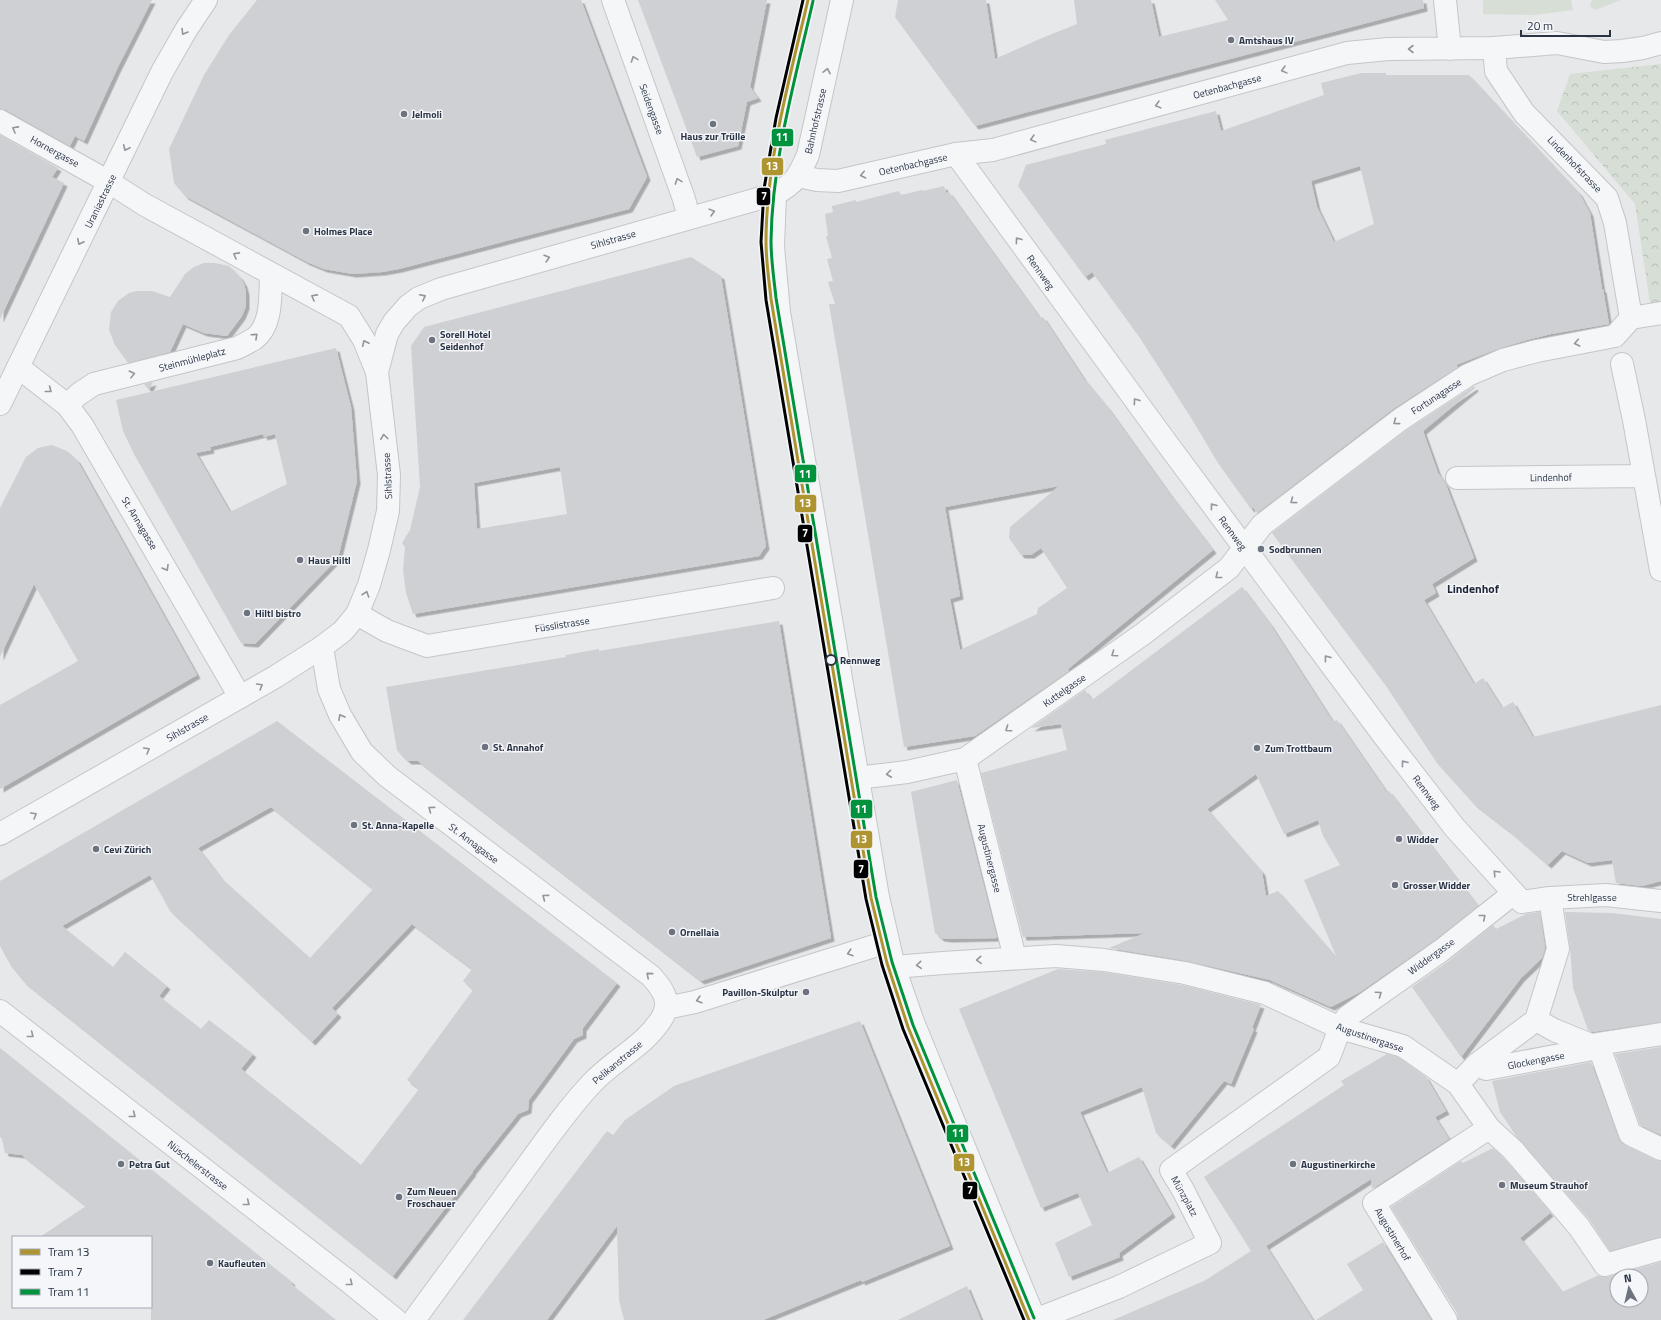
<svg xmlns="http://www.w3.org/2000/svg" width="1661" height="1320" font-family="'Titillium Web',sans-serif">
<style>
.grass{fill:#d6ded6}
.forest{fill:url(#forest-crowns)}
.building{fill:#ced0d3;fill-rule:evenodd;filter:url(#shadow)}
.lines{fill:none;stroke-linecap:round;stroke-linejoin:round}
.pedestrian-casing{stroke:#c4c6c8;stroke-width:24}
.minor-casing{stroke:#c4c6c8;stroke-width:24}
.tertiary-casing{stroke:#c4c6c8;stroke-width:24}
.pedestrian{stroke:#f5f6f7;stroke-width:22}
.minor{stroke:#f5f6f7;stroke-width:22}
.tertiary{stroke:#f5f6f7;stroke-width:22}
.tram-1-casing{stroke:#f4f6f9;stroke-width:6}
.tram-2-casing{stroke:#f4f6f9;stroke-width:6}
.tram-3-casing{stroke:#f4f6f9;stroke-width:6}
.tram-1{stroke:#af9432;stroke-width:3}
.tram-2{stroke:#000;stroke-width:3}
.tram-3{stroke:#00923c;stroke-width:3}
.oneway{stroke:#90959e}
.poi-dot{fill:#6c737f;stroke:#f4f6f9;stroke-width:1.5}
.stop-dot{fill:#f4f6f9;stroke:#2b3445;stroke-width:2}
.labels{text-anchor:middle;stroke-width:3;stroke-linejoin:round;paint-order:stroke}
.poi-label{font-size:10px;font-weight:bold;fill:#2b3445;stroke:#f4f6f9;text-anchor:start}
.street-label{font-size:10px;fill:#2b3445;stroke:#f4f6f9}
.stop-label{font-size:10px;font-weight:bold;fill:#2b3445;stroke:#f4f6f9;text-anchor:start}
.quarter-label{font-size:12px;font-weight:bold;fill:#1d2536;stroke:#f4f6f9}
.line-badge{stroke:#f4f6f9;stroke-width:1.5}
.badge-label{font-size:11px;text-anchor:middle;font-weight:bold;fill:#fff}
</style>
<defs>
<pattern id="forest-crowns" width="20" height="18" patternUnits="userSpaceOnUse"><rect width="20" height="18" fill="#d6ded6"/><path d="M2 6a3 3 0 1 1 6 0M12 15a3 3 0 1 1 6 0" fill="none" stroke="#b8bfb9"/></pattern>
<filter id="shadow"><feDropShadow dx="3.5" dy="3.5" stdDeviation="0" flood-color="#0004"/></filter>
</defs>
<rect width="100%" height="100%" fill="#e6e8ea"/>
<path class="grass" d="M1483 0H1571L1573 10 1534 15 1483 14Z
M1592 0H1621L1595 10 1590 6Z"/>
<path class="forest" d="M1661 64V302L1650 303 1635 204 1557 111 1570 74Z"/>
<path class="building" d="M0 0H152L117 69 84 141 75 136 70 146 6 110 0 109Z
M257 0H581L647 177 629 209 399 269 382 272 353 274 324 269 307 262 185 196 174 183 169 149 204 75 229 35Z
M638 0H767L750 87 758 98 747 102 738 146 697 157Z
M898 0H986L995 59 1042 38 1077 24 1074 0H1151L1159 37 1228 20 1215 0H1423L1424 8 975 126 895 17Z
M1361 73H1386V75H1469L1579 193 1590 213 1602 289H1603L1609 324 1551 334 1527 340 1500 348 1456 365 1458 367 1393 409 1257 513 1253 507 1251 509 1218 463 1193 421 1140 338 1092 272 1085 277 1018 186 1026 165 1106 144 1105 140 1216 111 1221 131 1324 95 1321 83ZM1360 166 1374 224 1334 242 1317 207 1311 181Z
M0 135 58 168 52 177 64 183 0 319Z
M944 186 946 193 949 192 1040 318 1043 317 1084 379 1108 408 1169 493 1213 550 1068 669 1069 671 975 736 904 747 829 304H835L828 282 833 281 827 259 832 258 826 236H828L825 214 833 212 832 206 856 200V202L899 191 901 195 922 190 923 191ZM1059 486 1010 527 1009 538 1021 555H1031L1041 548 1067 588 1038 608 1037 614 960 650 950 599 960 596 945 507Z
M691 257 721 276 766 546 759 556 413 614 406 593 403 570 405 547 402 543 410 530 420 487 411 346 424 327ZM560 467 567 514 477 529 474 483Z
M204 263H215L229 266 240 277 244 284 246 292V306L242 316 227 336 204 333 183 324 170 352 128 363 115 345 109 330 111 312 118 301 129 293 137 291H152L170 297 185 274 194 267Z
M336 348 351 407 357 481 338 558 255 644 241 643 134 454 123 431 116 400ZM263 434 264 437 275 434 287 484 230 512 196 453 211 450 210 447Z
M153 382 149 390 144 384Z
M1474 386 1475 388 1423 431 1438 473 1446 485 1474 558 1432 584 1436 593 1424 600 1474 684 1483 678 1502 708 1513 702 1533 737 1661 705V881L1642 886 1616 883 1612 860 1588 863 1562 851 1548 865 1509 831 1474 804 1437 763 1386 686 1272 533 1408 429Z
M52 445 67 451 77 460 197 675 0 789V705L78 661 34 584 0 657V508L26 457 38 448Z
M1242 587 1270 624 1333 722 1337 720 1386 791H1389L1478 906 1435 940 1360 992 1331 1007 1270 980 1187 961 1109 948 1145 933 1023 937 981 773 1067 750 1061 724 1031 728 1085 690 1092 700ZM1256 774 1284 834 1318 820 1323 836 1340 865 1304 880 1337 958 1278 891 1266 896 1262 872 1207 809Z
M779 621 831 938 701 981 418 761H408L400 754 397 750 386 687 566 657V655L599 649V651Z
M277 721 617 983 583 1028V1035L574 1039 529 1100 528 1110 518 1114 472 1172H473L393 1276 24 982 11 966 0 946V881ZM271 807 373 889 310 958 221 878 198 848ZM150 875 170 911 312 1042 338 1014 332 1008 412 924 472 969 463 981 473 990 407 1080 419 1089 361 1165 241 1069 253 1054 209 1020 201 1029 159 996 167 986 125 952 113 967 62 926Z
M957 780 997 938 948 939 941 938 935 933 911 792Z
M1540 912 1545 948 1542 958 1521 978 1461 1057 1412 987 1450 960 1493 925 1496 929 1526 914Z
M1565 912 1613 913 1661 919V1022L1592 1032 1588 1030 1573 988 1570 947Z
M1058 969 1102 972 1182 985 1261 1005 1252 1028 1254 1029 1231 1084 1224 1081 1171 1146 1156 1133 1142 1087 1080 1112 1107 1173 1139 1157 1172 1214 1119 1253 1120 1257 1069 1277 1055 1243 1092 1225 1078 1193 1041 1208 959 1009Z
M860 1021 950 1246 862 1282 861 1280 763 1320H624L619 1300 617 1226 547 1320H463L607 1131 613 1135 625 1120 674 1086Z
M1661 1047V1135L1640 1125 1615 1054Z
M0 1048 292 1282 291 1284 336 1320H151V1237H40L86 1206 22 1155 5 1153 2 1139 0 1137Z
M1387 1054 1398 1057 1426 1077 1446 1111 1435 1117 1449 1139 1372 1189 1371 1179 1266 1246 1313 1320H1113L1204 1281 1251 1251 1204 1177 1344 1085 1341 1081Z
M1591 1062 1619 1139 1625 1145 1656 1160 1661 1161V1237L1610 1251 1589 1219 1516 1136 1500 1112 1492 1081Z
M1493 1148 1504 1159 1550 1213 1520 1238 1562 1292 1599 1275 1608 1277 1661 1262V1320H1458L1457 1313 1391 1207 1461 1161 1463 1163ZM1617 1276H1641V1300H1617Z
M1383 1242 1431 1320H1316L1363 1290 1347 1264Z
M967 1286 981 1320H898Z"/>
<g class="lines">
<defs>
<path id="pedestrian" d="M613 0 684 199 689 218
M1494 48 1496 71 1524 113 1607 198 1615 223 1631 318
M956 154 1163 438 1384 736 1455 828 1522 902 1550 898 1606 895 1661 901
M1622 364 1634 420 1661 570
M1457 478 1644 476
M357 614 387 631 427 646 773 588
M965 759 1015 958
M857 778 907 772 965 759 1143 634 1229 568 1262 525 1401 419 1468 375 1503 360 1537 351 1615 336 1631 318 1661 313
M894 967 943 963 1056 956 1104 960 1185 973 1265 993 1340 1028 1403 1046 1458 1084 1489 1128 1513 1150 1579 1227 1605 1265 1661 1249
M1536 1020 1554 1030 1591 1045
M1598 1044 1630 1134 1661 1149
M1477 1064 1536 1020 1558 949 1550 898
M1458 1084 1477 1064 1486 1069 1592 1049 1591 1045 1661 1034
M1035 1320 1119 1287 1210 1243 1183 1190 1171 1170 1329 1057 1340 1028 1347 1017 1442 950 1514 893
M1446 1320 1374 1203 1489 1128"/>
<path id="minor" d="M1445 0 1450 49
M0 121 109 182 145 205 349 316 364 340 377 372
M798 176 817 180 838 181 956 154 993 150 1347 53 1388 49 1494 48 1557 43 1604 52 1622 51 1643 48 1661 43
M775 194 773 247 779 312 878 897 894 967 913 1022 1035 1320
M18 367 67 405 82 425 240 697
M67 405 79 394 94 384 237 348C243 345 249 342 254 339 273 325 270 294 271 274
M322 647 329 689 340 715 362 752 387 776 651 976C662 988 672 1001 662 1018 645 1046 613 1060 592 1083 563 1114 539 1150 514 1184 481 1229 447 1275 414 1320
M666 1008 695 1002 887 942
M0 1011 348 1281 396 1320"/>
<path id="tertiary" d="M0 404 162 72 186 30 206 0
M0 834 275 677 322 647 343 631 357 614 369 585 379 550 388 511 389 475 377 372 387 334 394 322 408 306 419 298 441 289 775 194C796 183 799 175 808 155L842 0"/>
</defs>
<use href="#pedestrian" class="pedestrian-casing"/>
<use href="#minor" class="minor-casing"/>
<use href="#tertiary" class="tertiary-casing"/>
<use href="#pedestrian" class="pedestrian"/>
<use href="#minor" class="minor"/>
<use href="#tertiary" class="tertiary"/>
<defs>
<path id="tram-1" d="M808 0C790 77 766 162 766 242 766 261 769 280 771 299L871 898 887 963 908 1027 1029 1320"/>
<path id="tram-2" d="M803 0 776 118 764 189 761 242 766 300 866 899 882 965 903 1029 1024 1320"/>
<path id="tram-3" d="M813 1C795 80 772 160 771 241 771 260 774 279 776 298L876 897 892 962 913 1025 1034 1318"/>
</defs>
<use href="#tram-1" class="tram-1-casing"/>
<use href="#tram-2" class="tram-2-casing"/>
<use href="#tram-3" class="tram-3-casing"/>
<use href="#tram-1" class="tram-1"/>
<use href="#tram-2" class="tram-2"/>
<use href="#tram-3" class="tram-3"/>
</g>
<defs><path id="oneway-chevron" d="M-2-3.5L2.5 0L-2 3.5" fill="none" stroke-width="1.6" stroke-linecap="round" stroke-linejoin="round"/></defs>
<g class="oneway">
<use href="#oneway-chevron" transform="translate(184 32) rotate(121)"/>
<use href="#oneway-chevron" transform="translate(1411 49) rotate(-180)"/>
<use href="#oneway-chevron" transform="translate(634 59) rotate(-110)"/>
<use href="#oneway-chevron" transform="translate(1284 70) rotate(165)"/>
<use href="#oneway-chevron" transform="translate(827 71) rotate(-78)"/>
<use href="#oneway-chevron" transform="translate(1158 105) rotate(165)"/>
<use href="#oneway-chevron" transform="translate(15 129) rotate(-151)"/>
<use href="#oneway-chevron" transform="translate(1033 139) rotate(165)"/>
<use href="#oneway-chevron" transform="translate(126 148) rotate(115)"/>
<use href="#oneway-chevron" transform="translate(863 175) rotate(167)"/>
<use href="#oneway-chevron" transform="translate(678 181) rotate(-110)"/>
<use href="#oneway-chevron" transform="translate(712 212) rotate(-15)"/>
<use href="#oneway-chevron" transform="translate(1018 240) rotate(-126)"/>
<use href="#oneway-chevron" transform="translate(80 242) rotate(116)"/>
<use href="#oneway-chevron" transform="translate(236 255) rotate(-151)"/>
<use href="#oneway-chevron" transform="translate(547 258) rotate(-16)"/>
<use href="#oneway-chevron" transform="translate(314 297) rotate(-151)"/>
<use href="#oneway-chevron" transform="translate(423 297) rotate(-26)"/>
<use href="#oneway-chevron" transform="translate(255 336) rotate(-43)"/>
<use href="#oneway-chevron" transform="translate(365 343) rotate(-115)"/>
<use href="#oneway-chevron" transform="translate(1577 343) rotate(169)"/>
<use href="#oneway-chevron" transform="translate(132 374) rotate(-14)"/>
<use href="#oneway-chevron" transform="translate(49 390) rotate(38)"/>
<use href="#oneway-chevron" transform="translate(1136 401) rotate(-126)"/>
<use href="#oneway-chevron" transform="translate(1396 422) rotate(143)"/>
<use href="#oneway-chevron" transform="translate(384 437) rotate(-97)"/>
<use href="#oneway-chevron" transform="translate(1293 501) rotate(143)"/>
<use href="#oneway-chevron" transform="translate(1213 506) rotate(-127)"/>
<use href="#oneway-chevron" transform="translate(166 568) rotate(60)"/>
<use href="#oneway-chevron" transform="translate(1218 576) rotate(142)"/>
<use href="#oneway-chevron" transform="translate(366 594) rotate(-71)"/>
<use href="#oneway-chevron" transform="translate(1114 654) rotate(145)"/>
<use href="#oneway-chevron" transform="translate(1327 658) rotate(-127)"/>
<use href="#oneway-chevron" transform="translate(260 686) rotate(-30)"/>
<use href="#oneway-chevron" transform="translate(341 717) rotate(-119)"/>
<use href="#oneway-chevron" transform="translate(1008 729) rotate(145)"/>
<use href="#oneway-chevron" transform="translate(147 750) rotate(-30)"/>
<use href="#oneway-chevron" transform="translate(1404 763) rotate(-127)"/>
<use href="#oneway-chevron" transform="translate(889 774) rotate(173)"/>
<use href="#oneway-chevron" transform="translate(431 809) rotate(-143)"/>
<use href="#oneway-chevron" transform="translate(34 815) rotate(-30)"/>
<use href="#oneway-chevron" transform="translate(1496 873) rotate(-133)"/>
<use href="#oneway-chevron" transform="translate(545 897) rotate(-143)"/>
<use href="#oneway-chevron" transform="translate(1483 917) rotate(-39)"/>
<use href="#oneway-chevron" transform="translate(850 953) rotate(162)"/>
<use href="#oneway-chevron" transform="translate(979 960) rotate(176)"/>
<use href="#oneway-chevron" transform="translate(919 965) rotate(175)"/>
<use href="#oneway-chevron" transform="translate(649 975) rotate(-139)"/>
<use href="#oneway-chevron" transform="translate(1379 994) rotate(-35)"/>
<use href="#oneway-chevron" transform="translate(699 1000) rotate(164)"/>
<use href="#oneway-chevron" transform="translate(31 1035) rotate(38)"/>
<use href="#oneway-chevron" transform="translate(133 1115) rotate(38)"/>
<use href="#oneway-chevron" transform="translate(247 1203) rotate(38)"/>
<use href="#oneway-chevron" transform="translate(350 1283) rotate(38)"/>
</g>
<g class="poi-dot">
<circle cx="1231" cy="40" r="4"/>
<circle cx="404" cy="114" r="4"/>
<circle cx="713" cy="124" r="4"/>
<circle cx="306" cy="231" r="4"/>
<circle cx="432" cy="340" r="4"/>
<circle cx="1261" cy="549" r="4"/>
<circle cx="300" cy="560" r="4"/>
<circle cx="247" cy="613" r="4"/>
<circle cx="485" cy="747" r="4"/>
<circle cx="1257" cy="748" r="4"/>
<circle cx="354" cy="825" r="4"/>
<circle cx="1399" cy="839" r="4"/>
<circle cx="96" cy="849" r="4"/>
<circle cx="1395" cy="885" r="4"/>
<circle cx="672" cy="932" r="4"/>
<circle cx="806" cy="992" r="4"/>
<circle cx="121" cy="1164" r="4"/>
<circle cx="1293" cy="1164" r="4"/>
<circle cx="1502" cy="1185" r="4"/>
<circle cx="399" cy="1197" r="4"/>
<circle cx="210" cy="1263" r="4"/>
</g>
<circle class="stop-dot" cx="831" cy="660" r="5"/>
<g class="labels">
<g class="poi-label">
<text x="1239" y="44">Amtshaus IV</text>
<text x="412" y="118">Jelmoli</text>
<text x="713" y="140" text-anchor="middle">Haus zur Trülle</text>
<text x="314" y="235">Holmes Place</text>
<text x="440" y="338">Sorell Hotel<tspan x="440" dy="12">Seidenhof</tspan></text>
<text x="1269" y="553">Sodbrunnen</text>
<text x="308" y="564">Haus Hiltl</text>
<text x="255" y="617">Hiltl bistro</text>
<text x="493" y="751">St. Annahof</text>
<text x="1265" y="752">Zum Trottbaum</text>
<text x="362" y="829">St. Anna-Kapelle</text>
<text x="1407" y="843">Widder</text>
<text x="104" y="853">Cevi Zürich</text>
<text x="1403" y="889">Grosser Widder</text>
<text x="680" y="936">Ornellaia</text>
<text x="798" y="996" text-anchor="end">Pavillon-Skulptur</text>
<text x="129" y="1168">Petra Gut</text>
<text x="1301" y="1168">Augustinerkirche</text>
<text x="1510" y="1189">Museum Strauhof</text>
<text x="407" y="1195">Zum Neuen<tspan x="407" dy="12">Froschauer</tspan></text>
<text x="218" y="1267">Kaufleuten</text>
</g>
<g class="street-label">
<text transform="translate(1227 86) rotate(-15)" y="4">Oetenbachgasse</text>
<text transform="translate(652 109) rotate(70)" y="4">Seidengasse</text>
<text transform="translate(815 121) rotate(-77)" y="4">Bahnhofstrasse</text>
<text transform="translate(55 151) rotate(29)" y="4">Hornergasse</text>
<text transform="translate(913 164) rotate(-13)" y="4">Oetenbachgasse</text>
<text transform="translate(1575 164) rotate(46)" y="4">Lindenhofstrasse</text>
<text transform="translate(100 201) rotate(-64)" y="4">Uraniastrasse</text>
<text transform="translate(613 239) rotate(-16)" y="4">Sihlstrasse</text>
<text transform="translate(1041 272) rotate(54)" y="4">Rennweg</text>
<text transform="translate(192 359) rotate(-15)" y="4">Steinmühleplatz</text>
<text transform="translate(1436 396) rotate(-33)" y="4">Fortunagasse</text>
<text transform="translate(387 476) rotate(-93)" y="4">Sihlstrasse</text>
<text transform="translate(1551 477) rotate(-1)" y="4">Lindenhof</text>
<text transform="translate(140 523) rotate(59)" y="4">St. Annagasse</text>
<text transform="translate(1233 533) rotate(53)" y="4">Rennweg</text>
<text transform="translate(562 624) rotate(-9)" y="4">Füsslistrasse</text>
<text transform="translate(1064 690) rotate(-35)" y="4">Kuttelgasse</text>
<text transform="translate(187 727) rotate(-30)" y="4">Sihlstrasse</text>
<text transform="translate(1427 792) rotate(53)" y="4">Rennweg</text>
<text transform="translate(474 843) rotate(37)" y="4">St. Annagasse</text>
<text transform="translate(990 858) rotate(76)" y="4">Augustinergasse</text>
<text x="1592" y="901">Strehlgasse</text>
<text transform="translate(1431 956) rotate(-36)" y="4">Widdergasse</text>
<text transform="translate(1370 1037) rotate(19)" y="4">Augustinergasse</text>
<text transform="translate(1536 1060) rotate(-11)" y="4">Glockengasse</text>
<text transform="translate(617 1062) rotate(-40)" y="4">Pelikanstrasse</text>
<text transform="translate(198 1165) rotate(38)" y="4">Nüschelerstrasse</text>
<text transform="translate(1185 1196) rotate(61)" y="4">Münzplatz</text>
<text transform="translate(1393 1234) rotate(59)" y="4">Augustinerhof</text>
</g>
<g class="stop-label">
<text x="840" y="664">Rennweg</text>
</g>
<g class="quarter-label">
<text x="1473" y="593">Lindenhof</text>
</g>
</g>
<g class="line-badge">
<rect x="771" y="128" width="23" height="19" rx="4" fill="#00923c"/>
<rect x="761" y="157" width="23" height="19" rx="4" fill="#af9432"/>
<rect x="756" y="187" width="15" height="19" rx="4" fill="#000"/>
<rect x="794" y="464" width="23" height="19" rx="4" fill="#00923c"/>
<rect x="794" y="494" width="23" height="19" rx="4" fill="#af9432"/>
<rect x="797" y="524" width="16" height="19" rx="4" fill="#000"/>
<rect x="850" y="799" width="23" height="20" rx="4" fill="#00923c"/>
<rect x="850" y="830" width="23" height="19" rx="4" fill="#af9432"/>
<rect x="853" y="859" width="16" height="20" rx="4" fill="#000"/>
<rect x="946" y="1124" width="23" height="19" rx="4" fill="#00923c"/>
<rect x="953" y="1153" width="22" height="19" rx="4" fill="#af9432"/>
<rect x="962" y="1181" width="16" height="19" rx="4" fill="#000"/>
</g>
<g class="badge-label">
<text x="782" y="141">11</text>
<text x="772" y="170">13</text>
<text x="764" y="200">7</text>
<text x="805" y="478">11</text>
<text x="805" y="507">13</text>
<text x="805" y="537">7</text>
<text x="861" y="813">11</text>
<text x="861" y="843">13</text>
<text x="861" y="873">7</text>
<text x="958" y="1137">11</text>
<text x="964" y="1166">13</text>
<text x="970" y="1194">7</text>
</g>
<rect x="12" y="1236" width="140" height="72" fill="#f4f6f9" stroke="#a4a8b1"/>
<rect x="20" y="1249" width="20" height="6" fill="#af9432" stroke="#a4a8b1"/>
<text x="48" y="1256" font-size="12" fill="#2b3445">Tram 13</text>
<rect x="20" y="1269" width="20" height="6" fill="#000000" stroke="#a4a8b1"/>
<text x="48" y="1276" font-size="12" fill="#2b3445">Tram 7</text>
<rect x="20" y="1289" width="20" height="6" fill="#00923c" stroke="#a4a8b1"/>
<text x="48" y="1296" font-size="12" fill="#2b3445">Tram 11</text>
<g transform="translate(1629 1288) rotate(352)"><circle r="19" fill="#f4f6f9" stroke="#a4a8b1"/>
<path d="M0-3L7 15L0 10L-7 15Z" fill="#6c737f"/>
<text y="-6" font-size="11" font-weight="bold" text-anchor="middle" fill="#2b3445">N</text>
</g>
<path d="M1521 30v6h89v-6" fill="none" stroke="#2b3445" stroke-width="2"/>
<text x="1527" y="30" font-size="12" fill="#2b3445" stroke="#f4f6f9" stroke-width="3" paint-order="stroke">20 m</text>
</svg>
